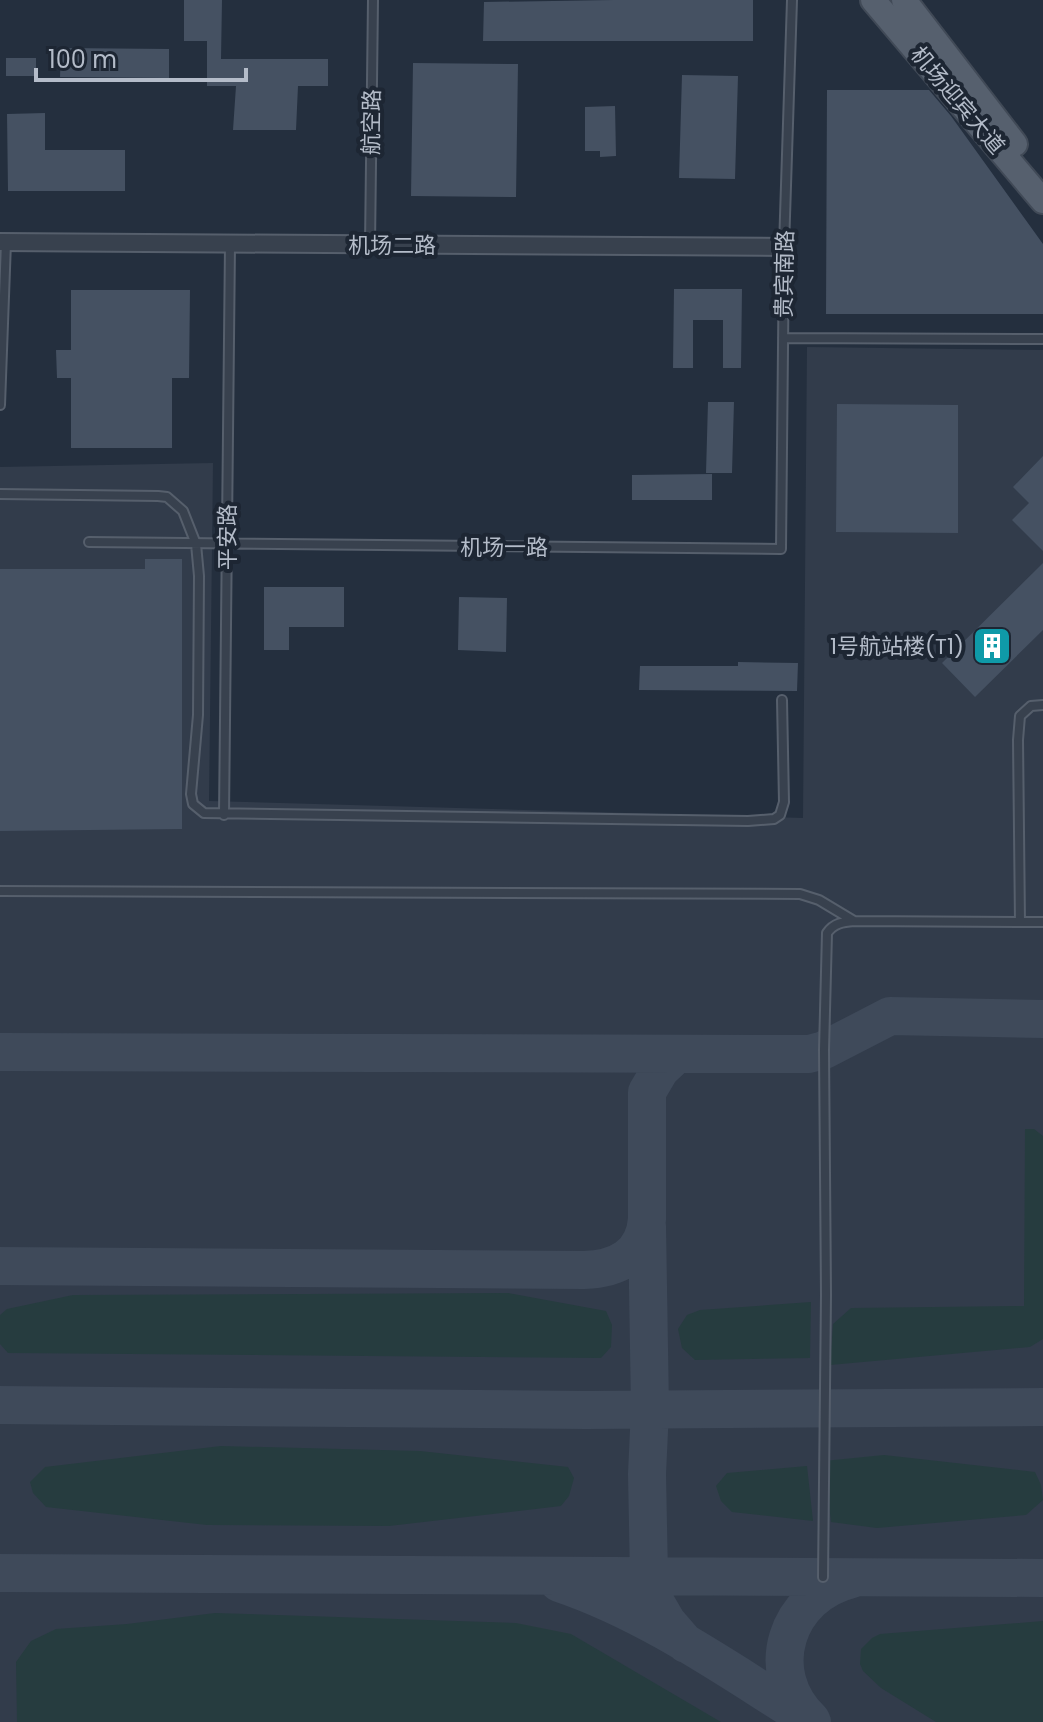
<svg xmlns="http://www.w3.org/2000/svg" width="1043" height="1722" font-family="Poppins,'Noto Sans SC',sans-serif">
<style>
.airport{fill:#323c4b}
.green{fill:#263c3f}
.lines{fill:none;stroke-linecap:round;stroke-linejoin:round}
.taxiway{stroke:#3f4a5a;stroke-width:38}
.building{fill:#455162}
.lane-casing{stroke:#565f6c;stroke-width:12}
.street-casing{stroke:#565f6c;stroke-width:20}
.primary-casing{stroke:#414a57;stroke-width:28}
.lane{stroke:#38414e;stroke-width:8}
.street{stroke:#38414e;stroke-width:16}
.primary{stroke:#56606e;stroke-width:24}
.labels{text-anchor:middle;stroke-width:8;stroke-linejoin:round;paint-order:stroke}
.street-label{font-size:22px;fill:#b4bcc9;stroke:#1d2633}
.poi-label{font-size:22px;fill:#b4bcc9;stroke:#1d2633;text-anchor:end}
</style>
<rect width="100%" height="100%" fill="#242f3e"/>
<path class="airport" d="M807 347 1043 350V1722H0V467L213 463 209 801 803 818Z"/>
<path class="green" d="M1025 1129H1034L1043 1136V1339L1030 1347 830 1365 833 1324 851 1308 1024 1306Z
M508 1293 606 1311 612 1325 611 1347 601 1358 8 1353 0 1344V1315L7 1309 73 1295Z
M811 1302 810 1358 695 1360 682 1348 678 1329 687 1315 700 1310Z
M221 1446 420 1451 568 1467 574 1478 569 1496 561 1506 389 1526 207 1525 46 1507 33 1493 30 1482 45 1467Z
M884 1455 1035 1472 1041 1485 1043 1500 1026 1515 877 1528 831 1522 824 1461Z
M807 1466 813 1521 732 1512 721 1501 716 1486 727 1473Z
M215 1613 516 1623 571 1634 721 1722H17L16 1662 31 1641 56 1629 127 1624Z
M1043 1621V1722H936L881 1688 863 1671 860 1664 861 1649 872 1638 880 1634Z"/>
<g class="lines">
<path class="taxiway" d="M0 1052 809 1054 824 1050 890 1016 1043 1019
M647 1226 650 1409 647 1474 649 1576 656 1603 667 1622 686 1644
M0 1266 584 1270C617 1269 644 1256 647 1219V1092L660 1070 676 1055
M0 1405 586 1410 1043 1407
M0 1573 1043 1578
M559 1583C651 1614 731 1672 812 1722
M811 1720C761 1672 786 1595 852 1579"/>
</g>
<path class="building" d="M184 0H222L221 59H328V86H298L296 130H233L236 86H207V41H184Z
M613 0H753V41H483L484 2Z
M61 48 169 49V78L60 77Z
M6 58H36V76H6Z
M413 63 518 64 516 197 411 196Z
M682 75 738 76 735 179 679 178Z
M827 90H929L951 116 1043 244V314H826Z
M615 106 616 156 600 157V151H585V107Z
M45 113V150H125V191H8L7 114Z
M674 289H742L741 368H723V320H693V368H673Z
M71 290H190L189 378H172V448H71V378H57L56 350H71Z
M708 402H734L732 473H706Z
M837 404 958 405V533L836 532Z
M1043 456V551L1012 520 1029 503 1013 487Z
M712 474V500H632V475Z
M145 559H182V829L0 831V569H145Z
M1043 563V630L975 697 942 663Z
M264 587H344V627H289V650H264Z
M459 597 507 598 506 652 458 650Z
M738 662 798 663 797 691 639 690 640 666H738Z"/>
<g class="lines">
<defs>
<path id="lane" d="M370 245 373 0
M783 338 1043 339
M0 405 6 242
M0 494 158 496 167 497 183 511 196 544 199 576 198 715 191 794 193 804 204 813 748 821 774 819 780 815 784 802 782 700
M89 542 781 549 784 247 792 0
M1043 705 1031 706 1020 716 1018 740 1020 922H1043
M224 815 230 244
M0 891 800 894 819 900 854 921
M823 1577 826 1295 824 1050 827 933C834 923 843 922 854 921L1020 922"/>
<path id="street" d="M0 242 784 247"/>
<path id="primary" d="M873 0 1043 201
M904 0 1015 144"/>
</defs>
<use href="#lane" class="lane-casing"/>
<use href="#street" class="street-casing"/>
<use href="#primary" class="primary-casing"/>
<use href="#lane" class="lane"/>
<use href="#street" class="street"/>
<use href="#primary" class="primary"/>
</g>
<defs>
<symbol id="building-square" viewBox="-11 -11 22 22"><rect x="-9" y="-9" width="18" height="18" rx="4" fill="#0f9aa8" stroke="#1d2633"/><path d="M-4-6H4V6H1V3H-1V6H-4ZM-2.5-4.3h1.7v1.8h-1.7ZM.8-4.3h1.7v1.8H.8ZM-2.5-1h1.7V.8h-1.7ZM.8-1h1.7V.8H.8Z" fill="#fff"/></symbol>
</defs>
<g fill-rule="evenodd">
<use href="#building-square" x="970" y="624" width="44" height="44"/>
</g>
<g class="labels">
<g class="street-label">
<text transform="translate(958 100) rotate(50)" y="8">机场迎宾大道</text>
<text transform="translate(371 122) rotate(-89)" y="8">航空路</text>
<text x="392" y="253">机场二路</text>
<text transform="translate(784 274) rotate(-89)" y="8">贵宾南路</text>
<text transform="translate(227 537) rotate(-90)" y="8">平安路</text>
<text x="504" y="555">机场一路</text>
</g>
<g class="poi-label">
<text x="964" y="654">1号航站楼(T1)</text>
</g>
</g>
<path d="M36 68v12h210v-12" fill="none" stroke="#b4bcc9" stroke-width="4"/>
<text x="48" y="68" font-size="24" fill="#b4bcc9" stroke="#1d2633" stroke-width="6" paint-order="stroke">100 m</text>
</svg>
